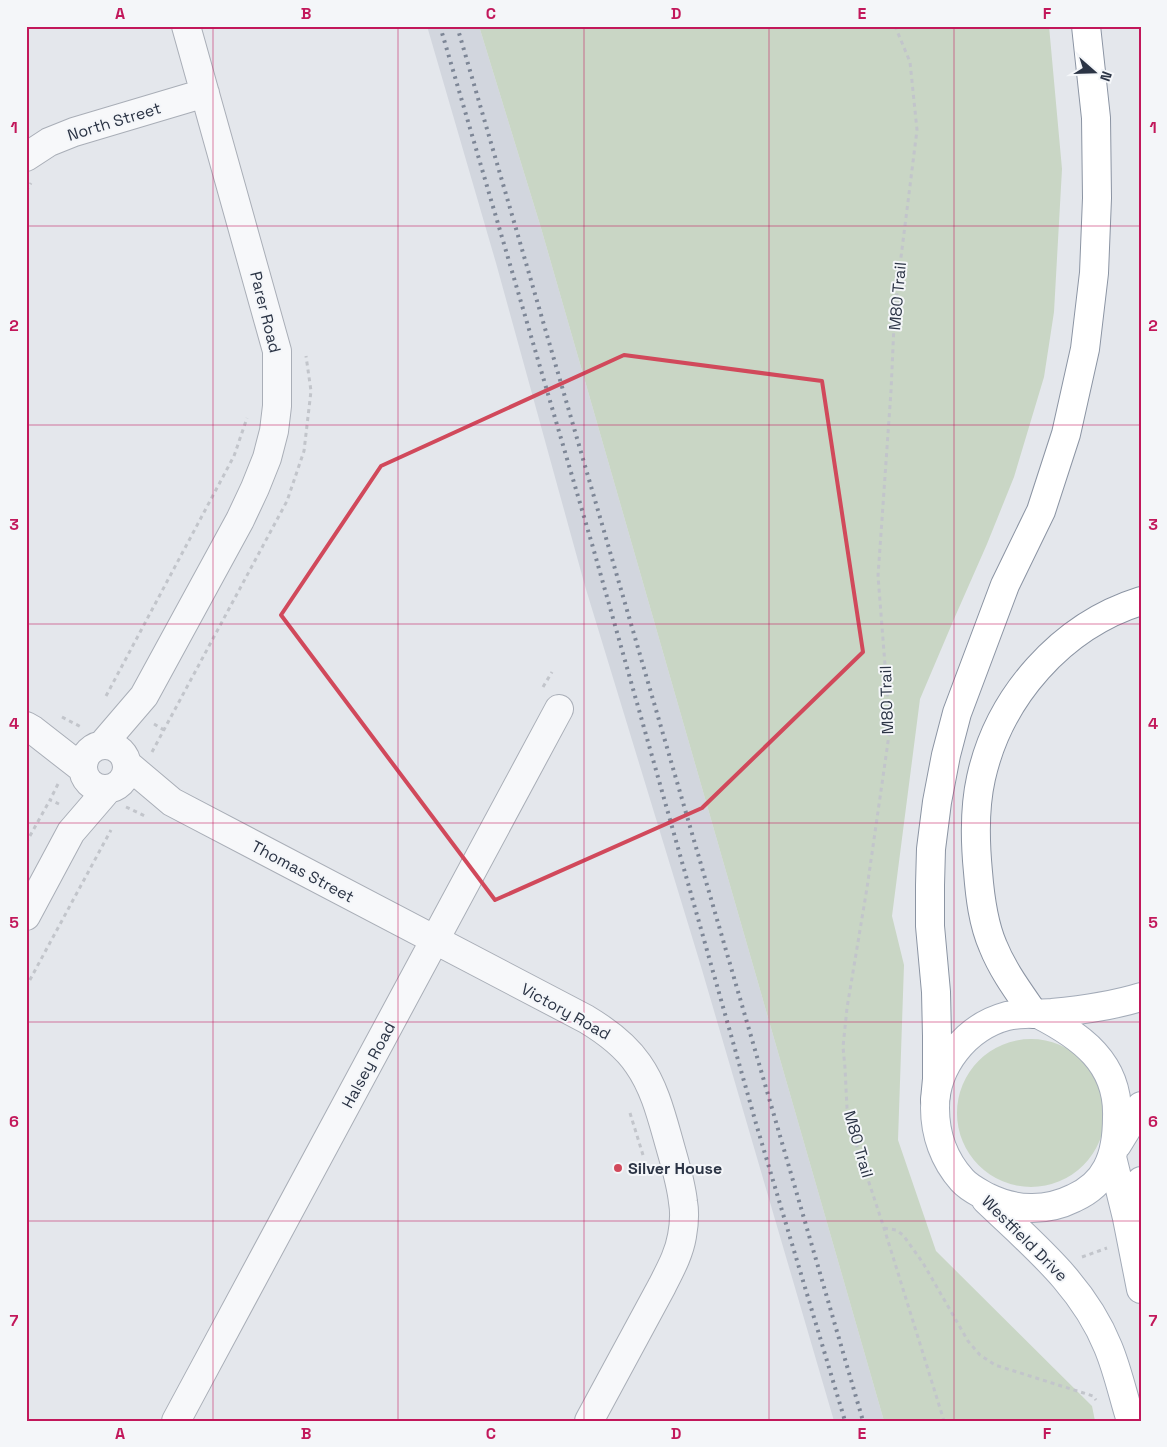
<svg xmlns="http://www.w3.org/2000/svg" width="1167" height="1447" font-family="'Space Grotesk',sans-serif">
<style>
.built{fill:#d2d6de}
.green{fill:#c9d6c5}
.lines{fill:none;stroke-linecap:round;stroke-linejoin:round}
.minor-casing{stroke:#a9aeb7;stroke-width:30}
.major-casing{stroke:#a3abb8;stroke-width:30}
.highway-casing{stroke:#8b94a3;stroke-width:30}
.path{stroke:#c2c5cb;stroke-width:3;stroke-dasharray:4 4;stroke-linecap:butt}
.minor{stroke:#f7f8fa;stroke-width:28}
.major{stroke:#fff;stroke-width:28}
.highway{stroke:#fff;stroke-width:28}
.rail{stroke:#7d8696;stroke-width:4;stroke-dasharray:2.5 5;stroke-linecap:butt}
.marked{fill:none;stroke:#d1495b;stroke-width:4;stroke-linejoin:round}
.grid{fill:none;stroke:#c2185b;stroke-width:1;stroke-opacity:0.55}
.poi-dot{fill:#d1495b;stroke:#f4f6f9;stroke-width:2}
.labels{text-anchor:middle;stroke-width:4;stroke-linejoin:round;paint-order:stroke}
.street-label{font-size:16px;fill:#2b3445;stroke:#f4f6f9}
.poi-label{font-size:16px;font-weight:bold;fill:#2b3445;stroke:#f4f6f9;text-anchor:start}
.neatline{fill:none;stroke:#c2185b;stroke-width:2}
.grid-label{font-size:16px;text-anchor:middle;font-weight:bold;fill:#c2185b}
</style>
<rect width="100%" height="100%" fill="#e4e7ec"/>
<path class="built" d="M427 26H479L541 228 884 1421H834L700 963 585 586 496 263Z"/>
<path class="green" d="M479 26H1049L1062 169 1054 312 1044 377 1014 477 987 544 954 619 920 699 892 916 904 965 898 1140 936 1251 1092 1406 1095 1421H884L541 228Z
M957 1113a74 74 0 1 1 148 0a74 74 0 1 1-148 0Z"/>
<g class="lines">
<defs>
<path id="minor" d="M26 157 49 142 74 132 205 93
M26 726 33 730 83 769
M83 767a22 22 0 1 1 44 0a22 22 0 1 1-44 0Z
M102 745 144 696 240 520 255 488 267 458 274 431 277 406V351L186 26
M127 764 172 802 586 1019C606 1031 625 1045 638 1064 655 1088 662 1118 670 1146 675 1164 681 1183 683 1202 685 1213 684 1225 682 1236 679 1254 670 1270 662 1286L589 1421
M26 916 71 832 108 789
M176 1421 559 709"/>
<path id="major" d="M1038 1014C1081 1036 1119 1063 1117 1117 1117 1135 1115 1153 1107 1168 1100 1182 1087 1192 1074 1198 1046 1212 1015 1211 987 1197 978 1192 969 1188 962 1180 944 1160 935 1134 935 1108 935 1066 966 1027 1007 1016 1021 1013 1037 1014 1052 1013 1082 1010 1112 1006 1141 997
M1117 1145 1141 1106
M1112 1157 1127 1218 1141 1289
M986 1200C1033 1245 1083 1285 1108 1347 1118 1371 1123 1396 1131 1421
M1130 1223 1141 1181"/>
<path id="highway" d="M1034 1014C1019 992 1003 971 993 946 983 923 980 897 978 872 975 841 974 809 981 778 999 697 1061 626 1141 601
M935 1100 937 1079V1036L936 992 930 926V885L931 849 937 802 946 755 957 713 1005 585 1041 511 1066 434 1085 349 1094 273 1097 198 1096 118 1086 26"/>
</defs>
<use href="#minor" class="minor-casing"/>
<use href="#major" class="major-casing"/>
<use href="#highway" class="highway-casing"/>
<path class="path" d="M895 26 910 62 917 130 899 273 894 325 891 391 878 576 890 728 867 888 847 1008 843 1047 845 1068 847 1108 851 1128 884 1228 944 1421
M26 191 31 183
M543 687 552 672
M106 696 234 456 247 418
M62 717 83 728
M154 724 164 730
M152 752 287 501 304 451 311 391 306 356
M58 784 50 800 59 804
M126 807 145 816
M26 843 50 800
M26 987 111 830
M630 1113 643 1155
M884 1228 896 1230 903 1235 923 1263 968 1341 980 1355 995 1365 1093 1396 1096 1400
M1082 1257 1107 1248"/>
<use href="#minor" class="minor"/>
<use href="#major" class="major"/>
<use href="#highway" class="highway"/>
<path class="rail" d="M440 26 592 544 757 1127 845 1421
M457 26 863 1421"/>
</g>
<path class="marked" d="M624 355 822 381 863 652 702 808 495 900 281 615 381 466Z"/>
<path class="grid" d="M213 26V1421M398 26V1421M584 26V1421M769 26V1421M954 26V1421M26 226H1141M26 425H1141M26 624H1141M26 823H1141M26 1022H1141M26 1221H1141"/>
<circle class="poi-dot" cx="618" cy="1168" r="5"/>
<g class="labels">
<g class="street-label">
<text transform="translate(114 121) rotate(-17)" y="6">North Street</text>
<text transform="translate(897 296) rotate(-85)" y="6">M80 Trail</text>
<text transform="translate(266 312) rotate(76)" y="6">Parer Road</text>
<text transform="translate(886 700) rotate(-92)" y="6">M80 Trail</text>
<text transform="translate(303 871) rotate(28)" y="6">Thomas Street</text>
<text transform="translate(566 1011) rotate(29)" y="6">Victory Road</text>
<text transform="translate(368 1065) rotate(-62)" y="6">Halsey Road</text>
<text transform="translate(859 1144) rotate(74)" y="6">M80 Trail</text>
<text transform="translate(1025 1238) rotate(45)" y="6">Westfield Drive</text>
</g>
<g class="poi-label">
<text x="628" y="1174">Silver House</text>
</g>
</g>
<rect width="1167" height="1447" fill="none" stroke="#f4f6f9" stroke-width="55"/>
<g transform="translate(1094 72) rotate(110)" stroke="#f4f6f9" stroke-width="4" paint-order="stroke">
<path d="M0-4L9 19L0 12L-9 19Z" fill="#2b3445"/>
<text y="-8" font-size="14" font-weight="bold" text-anchor="middle" fill="#2b3445">N</text>
</g>
<rect x="28" y="28" width="1112" height="1392" class="neatline"/>
<g class="grid-label">
<text x="120" y="19">A</text>
<text x="306" y="19">B</text>
<text x="491" y="19">C</text>
<text x="676" y="19">D</text>
<text x="862" y="19">E</text>
<text x="1047" y="19">F</text>
<text x="14" y="133">1</text>
<text x="1153" y="133">1</text>
<text x="14" y="331">2</text>
<text x="1153" y="331">2</text>
<text x="14" y="530">3</text>
<text x="1153" y="530">3</text>
<text x="14" y="729">4</text>
<text x="1153" y="729">4</text>
<text x="14" y="928">5</text>
<text x="1153" y="928">5</text>
<text x="14" y="1127">6</text>
<text x="1153" y="1127">6</text>
<text x="14" y="1326">7</text>
<text x="1153" y="1326">7</text>
<text x="120" y="1439">A</text>
<text x="306" y="1439">B</text>
<text x="491" y="1439">C</text>
<text x="676" y="1439">D</text>
<text x="862" y="1439">E</text>
<text x="1047" y="1439">F</text>
</g>
</svg>
